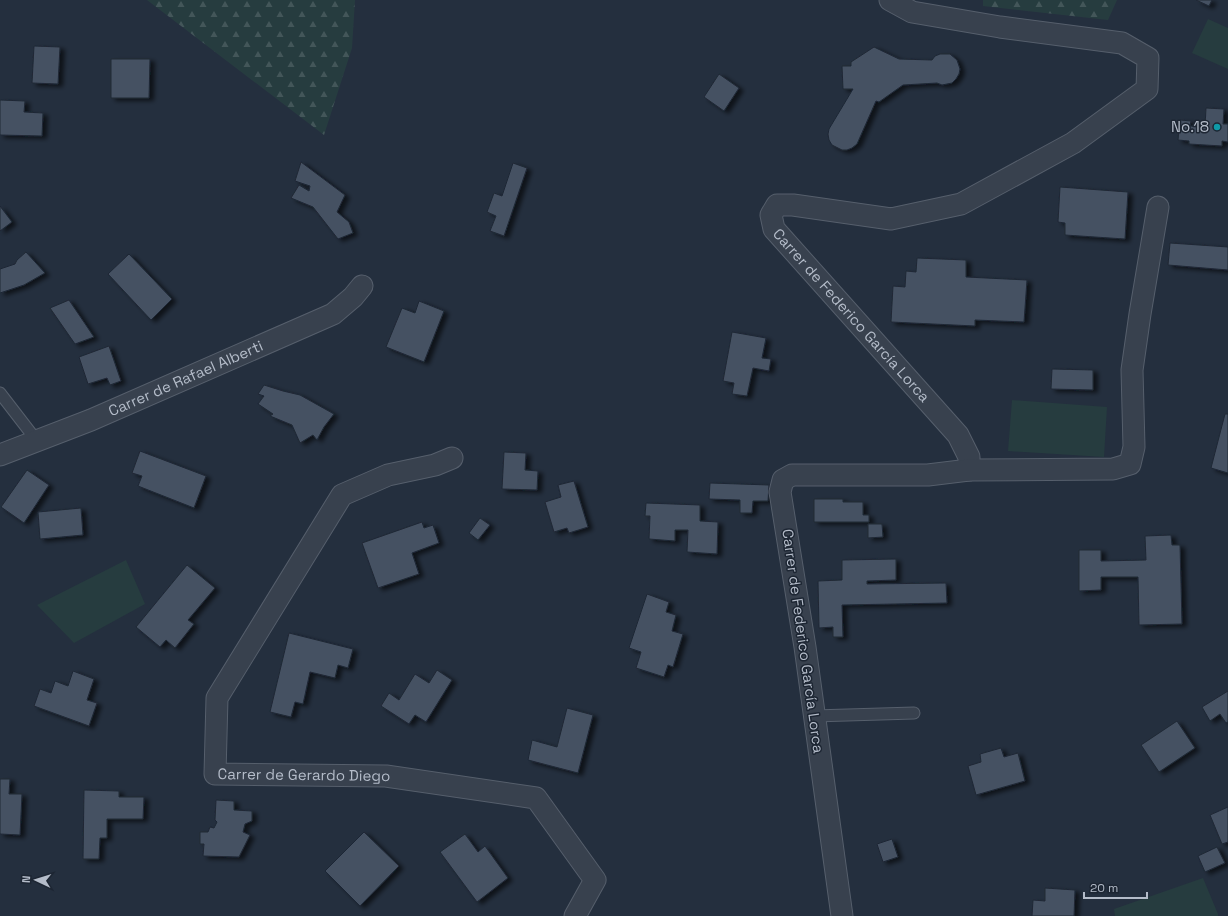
<svg xmlns="http://www.w3.org/2000/svg" width="1228" height="916" font-family="'Space Grotesk',sans-serif">
<style>
.forest{fill:url(#forest-firs)}
.pitch{fill:#263c3f}
.building{fill:#455162;stroke:#1f2835;filter:url(#shadow)}
.lines{fill:none;stroke-linecap:round;stroke-linejoin:round}
.lane-casing{stroke:#565f6c;stroke-width:13}
.street-casing{stroke:#565f6c;stroke-width:23}
.lane{stroke:#38414e;stroke-width:11}
.street{stroke:#38414e;stroke-width:21}
.culture-dot{fill:#0f9aa8;stroke:#1d2633;stroke-width:1.5}
.labels{text-anchor:middle;stroke-width:3;stroke-linejoin:round;paint-order:stroke}
.poi-label{font-size:15px;fill:#b4bcc9;stroke:#1d2633;text-anchor:end}
.street-label{font-size:15px;fill:#b4bcc9;stroke:#1d2633}
</style>
<defs>
<pattern id="forest-firs" width="22" height="20" patternUnits="userSpaceOnUse"><rect width="22" height="20" fill="#263c3f"/><path d="M5 1l3.5 6h-7zM16 11l3.5 6h-7z" fill="#435659"/></pattern>
<filter id="shadow"><feDropShadow dx="4.5" dy="2.5" stdDeviation="2" flood-color="#0009"/></filter>
</defs>
<rect width="100%" height="100%" fill="#242f3e"/>
<path class="forest" d="M147 0H355L352 48 324 135Z
M983 0H1117L1108 20 983 6Z"/>
<path class="pitch" d="M1208 19 1228 28V69L1192 53Z
M1012 400 1107 407 1104 457 1008 451Z
M126 560 145 604 74 643 37 605Z
M1203 878 1218 914V916H1115L1114 909Z"/>
<path class="building" d="M1196 0H1212L1209 6Z
M34 46 60 47 58 84 32 83Z
M874 47 899 59 932 60 935 56 940 54H950L957 60 960 69 959 74 956 79 952 83 942 85 937 83 903 85 879 102 876 101 857 144 852 148 847 150H842L832 145 829 140 828 134 829 129 853 89H843L842 66H851V62Z
M111 59H150L149 98H111Z
M719 74 739 88 724 111 704 97Z
M0 100 25 101 24 112 43 113 42 136 0 135Z
M1206 108 1224 109 1223 124H1228V142L1222 141V146L1189 144V141L1178 140 1180 120 1191 121 1190 126 1205 127Z
M301 162 345 195 337 212 349 222 353 233 338 239 313 207 291 198 299 185 309 191 310 186 295 181Z
M513 163 527 168 504 236 490 231 496 216 487 212 494 193 502 196Z
M1060 187 1128 192 1125 239 1065 235V223L1058 222Z
M0 206 12 222 0 231Z
M1170 243 1228 247V270L1168 265Z
M26 252 45 273 24 285 0 293V269L15 264 17 260Z
M129 254 172 299 151 320 108 274Z
M917 258 966 260V277L1027 280 1024 322 975 320V326L891 322 893 286 905 287 906 271 916 272Z
M69 300 94 337 75 344 50 308Z
M419 301 444 311 424 362 386 347 402 308 415 313Z
M732 332 766 338 762 358 771 359 769 371 753 368 747 396 732 394 734 383 723 381Z
M109 346 121 381 110 385 107 378 88 384 79 357Z
M1052 369 1093 370V390L1051 389Z
M264 385 283 391 300 395 334 414 324 427 317 440 313 435 300 443 292 425 270 416 273 414 258 404 264 396 258 394Z
M1225 414H1228V473L1211 468Z
M140 451 206 476 194 508 138 486 142 476 132 473Z
M504 452 526 453 525 470 538 471 537 490 502 489Z
M27 470 49 485 24 523 1 507Z
M574 481 588 527 569 533 567 528 554 532 545 502 561 497 558 485Z
M710 483 769 485 768 501H753L752 513H740V500L709 499Z
M814 499H843V502H863V515H869V522H814Z
M646 503 700 505V521L718 522 717 554 687 552 688 530H675V541L649 539 650 516H645Z
M81 508 83 535 40 539 38 512Z
M480 518 490 525 478 540 469 533Z
M422 522 424 528 433 525 439 543 412 553 419 574 378 588 362 543Z
M868 524H882L883 537 868 538Z
M1171 535 1172 545H1180L1182 624 1139 625 1138 577H1101V590L1079 591V550H1101V561L1146 560 1145 536Z
M896 559V580L867 581V584L946 583 947 603 842 605 843 637H833V627L819 628 818 581 842 580V560Z
M187 565 215 588 188 620 194 624 175 648 166 640 160 647 136 627Z
M647 594 669 602 666 612 676 615 672 631 683 634 673 667 668 665 664 677 636 668 641 652 629 648Z
M289 633 353 649 348 668 338 665 335 678 310 672 303 704 295 702 291 717 270 712Z
M437 670 452 680 426 722 415 715 409 724 381 706 389 693 399 700 415 674 429 683Z
M73 671 94 679 87 700 97 703 89 726 34 706 40 689 51 693 55 681 68 686Z
M1228 691V722L1226 723 1220 714 1210 721 1202 707Z
M567 708 593 715 578 773 528 760 532 740 557 747Z
M1177 721 1195 748 1159 772 1141 745Z
M1001 748 1004 757 1018 753 1025 781 976 795 968 766 981 762 980 754Z
M0 779H10L9 794H22L20 835 0 834Z
M84 790 119 791V797H144L143 819H107V838H100L99 859H83Z
M216 800 234 801V810L252 811V821L245 824 243 832 250 835 239 857 203 856 204 844H200V832H208L210 827 214 828 217 822 215 820Z
M1228 807V842L1222 844 1210 815Z
M364 832 399 866 360 906 325 871Z
M465 834 478 852 485 846 508 878 477 902 440 852Z
M892 839 898 857 883 862 877 844Z
M1217 847 1225 863 1205 872 1198 856Z
M1045 888 1075 890 1074 916H1032L1033 900 1045 901Z"/>
<g class="lines">
<defs>
<path id="lane" d="M0 393 37 441
M814 716 914 713"/>
<g id="street">
<path id="s1" d="M890 0 912 12 1000 27 1122 43 1148 58 1147 89 1073 143 961 204 891 219 793 205H777L771 215 774 229 958 435 969 457V470"/>
<path id="s2" d="M0 455 91 420 333 314 353 297 362 286"/>
<path id="s3" d="M452 458 435 465 388 475 342 495 217 698 215 774 386 776 536 798 595 880 575 916"/>
<path d="M842 916 805 647 780 492 783 480 792 475H928L969 470 1113 469 1130 464 1134 447 1132 370 1140 314 1158 207"/>
</g>
</defs>
<use href="#lane" class="lane-casing"/>
<use href="#street" class="street-casing"/>
<use href="#lane" class="lane"/>
<use href="#street" class="street"/>
</g>
<circle class="culture-dot" cx="1217" cy="127" r="4"/>
<g class="labels">
<g class="poi-label">
<text x="1209" y="132">No.18</text>
</g>
<g class="street-label">
<text dy="5" stroke="none"><textPath href="#s1" startOffset="846">Carrer de Federico García Lorca</textPath></text>
<text dy="5" stroke="none"><textPath href="#s2" startOffset="201">Carrer de Rafael Alberti</textPath></text>
<text transform="translate(803 641) rotate(82)" y="5">Carrer de Federico García Lorca</text>
<text dy="5" stroke="none"><textPath href="#s3" startOffset="520">Carrer de Gerardo Diego</textPath></text>
</g>
</g>
<g transform="translate(36 880) rotate(274)" stroke="#1d2633" stroke-width="3" paint-order="stroke">
<path d="M0-3L7 15L0 10L-7 15Z" fill="#b4bcc9"/>
<text y="-6" font-size="11" font-weight="bold" text-anchor="middle" fill="#b4bcc9">N</text>
</g>
<path d="M1084 892v6h63v-6" fill="none" stroke="#b4bcc9" stroke-width="2"/>
<text x="1090" y="892" font-size="12" fill="#b4bcc9" stroke="#1d2633" stroke-width="3" paint-order="stroke">20 m</text>
</svg>
